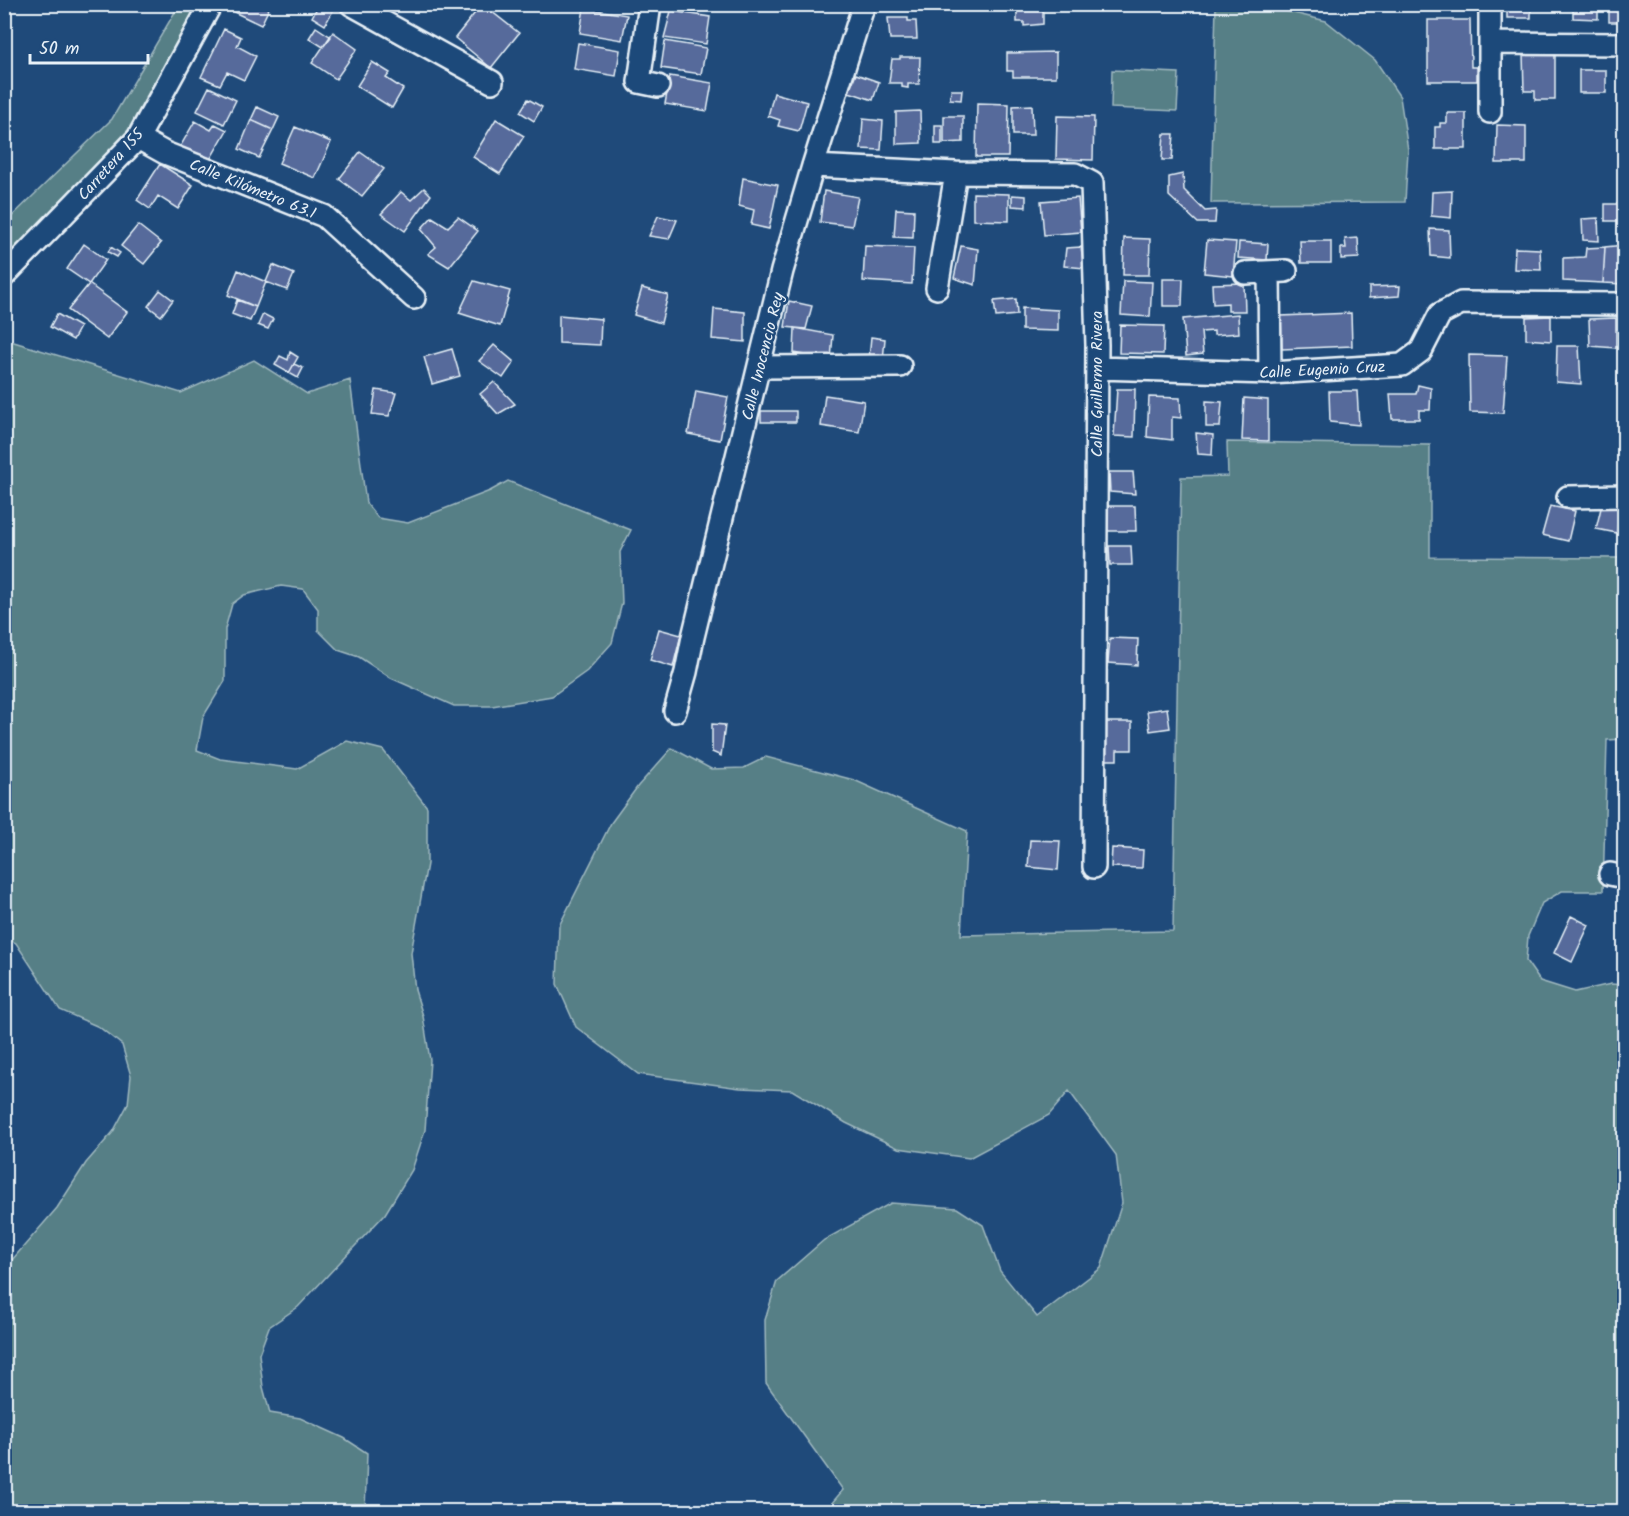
<svg xmlns="http://www.w3.org/2000/svg" width="1629" height="1516" font-family="Kalam,sans-serif">
<style>
.green{fill:#567f86;stroke:#9fb8bf;stroke-width:1.5}
.building{fill:#566b9b;stroke:#e8f1f8;stroke-width:1.5}
.lines{fill:none;stroke-linecap:round;stroke-linejoin:round}
.minor-casing{stroke:#e8f1f8;stroke-width:26}
.minor{stroke:#1f4a7a;stroke-width:21}
.labels{text-anchor:middle;stroke-width:5;stroke-linejoin:round;paint-order:stroke}
.street-label{font-size:16px;fill:#e8f1f8;stroke:#1f4a7a}
</style>
<rect width="100%" height="100%" fill="#1f4a7a"/>
<filter id="ink" filterUnits="userSpaceOnUse"><feTurbulence type="fractalNoise" baseFrequency=".0167" numOctaves="2"/><feDisplacementMap in="SourceGraphic" scale="12" xChannelSelector="R" yChannelSelector="G"/><feConvolveMatrix kernelMatrix="1 2 1 2 8 2 1 2 1" color-interpolation-filters="sRGB"/></filter>
<g filter="url(#ink)">
<path class="green" d="M179 5H197L128 130 5 263V223L112 119Z
M1216 5 1265 6 1326 21 1375 60 1400 97 1408 150 1405 202 1211 203Z
M1112 70 1179 73 1177 111 1111 108Z
M4 339 181 393 254 360 307 394 350 380 366 503 378 518 408 523 490 491 508 481 631 530 620 552 622 603 612 643 587 671 552 696 492 706H454L391 678 359 657 338 650 318 630V609L303 589 281 586 244 595 232 604 225 629V681L203 717 197 750 220 759 297 769 347 741 383 750 427 807V864L411 953 415 990 423 1016 430 1060 425 1130 412 1170 385 1214 298 1307 269 1327 259 1354 263 1387 270 1413 300 1418 344 1438 367 1453 365 1511H5V1268L57 1208 86 1163 113 1132 128 1104 131 1076 122 1045 99 1027 60 1010 16 943 5 937Z
M1227 442 1430 445V557L1624 558V739L1607 740 1603 891H1562L1542 903 1528 936 1526 961 1540 981 1575 992 1611 984 1624 985V1511H825L843 1490 766 1383 765 1320 777 1281 824 1240 891 1203 957 1208 983 1225 1000 1271 1037 1317 1101 1268 1122 1203 1116 1155 1069 1091 1049 1115 969 1158 898 1148 846 1123 792 1090 740 1088 638 1074 576 1027 557 984 559 926 611 823 638 786 672 748 711 769 744 768 766 757 854 780 967 831 961 935 1173 931 1181 477 1228 476Z"/>
<path class="building" d="M237 4H271L261 25 234 12Z
M319 4H330L335 7 325 25 312 17Z
M482 4 519 33 491 68 455 38Z
M1017 4H1025V7H1031V4H1043V24L1024 26V22H1017Z
M1507 4H1531V18H1507Z
M1573 4H1598V19L1573 18Z
M1609 4H1624V22H1609Z
M584 8 627 15 622 40 580 33Z
M671 11 710 17 706 44 664 38Z
M888 18H908V21H916L917 39H890Z
M1428 20H1470L1471 67H1477V81H1428Z
M316 27 331 37 323 47 309 38Z
M224 29 241 37 237 46 256 56 244 80 227 72 220 85 201 77Z
M333 32 357 49 336 79 312 63Z
M665 41 706 48 701 74 661 68Z
M578 43 620 50 616 76 574 69Z
M1056 52V77H1013V71H1007V53Z
M1523 53H1555V100H1535V91H1524Z
M900 57H920L919 84H908V88L902 87V83H889L892 59H900Z
M372 62 390 73 386 78 403 89 392 108 357 86Z
M1579 70H1606V93H1579Z
M856 74 879 82 873 100 849 92Z
M670 76 712 83 707 111 665 104Z
M209 87 236 100 224 124 197 111Z
M951 90H962L961 100 950 99Z
M774 93 807 102 799 131 778 126 780 120 768 116Z
M528 99 542 107 534 121 520 112Z
M977 103 1009 104 1008 157H976Z
M1032 105 1033 135H1013V106Z
M257 107 279 117 273 130 251 120Z
M920 111 921 143 896 144V112Z
M1447 113H1466V149H1435V127H1440V123H1447Z
M944 116H963V142L944 143Z
M1057 116 1094 117 1093 160 1056 159Z
M496 119 524 136 500 174 473 157Z
M863 119 883 121 881 150 861 149Z
M251 120 273 130 259 158 239 149Z
M195 121 211 130 215 124 227 130 208 163 180 147Z
M935 125H942V144H935Z
M1497 125 1526 126V163H1496Z
M295 127 331 142 315 178 279 163Z
M1164 134H1174L1172 160H1162Z
M360 152 384 169 362 196 339 179Z
M160 164 193 185 178 209 158 196 150 209 137 200Z
M1183 174 1184 190 1205 211 1216 210 1215 223H1198L1169 196V177Z
M743 178 778 185 769 229 751 225 754 210 739 206Z
M424 188 431 195 405 231 381 214 401 192 411 200Z
M824 191 858 197 852 226 820 222Z
M1452 191 1451 218 1431 216 1432 192Z
M973 193 1009 194V221L973 220Z
M1012 195 1026 196V207L1012 206Z
M1078 198 1081 232 1044 235 1041 201Z
M1605 204H1624V221H1605Z
M896 209 914 210 913 238 894 237Z
M658 216 677 220 669 239 649 236Z
M432 217 448 227 458 217 478 231 449 267 428 254 436 247 421 229Z
M1598 218 1599 241 1583 240 1582 219Z
M138 225 161 243 144 264 121 246Z
M1430 229 1449 230 1450 258 1431 256Z
M1124 238 1150 239 1149 275H1123Z
M1358 238 1359 258 1341 259V248H1346L1345 239Z
M1207 240 1236 242 1233 276 1204 273Z
M1300 241H1331V263H1301Z
M1239 242 1268 244 1267 260 1238 258Z
M84 244 106 260 89 284 67 269Z
M1624 245V284L1603 283 1605 247Z
M865 246 914 248 912 284 863 281Z
M961 246 978 249 975 285 954 278Z
M111 247 120 253 117 257 108 252Z
M1081 247 1084 268 1064 266 1066 248Z
M1605 247 1603 283 1563 281V258L1585 257 1586 248Z
M1515 248 1540 249 1541 270 1514 269Z
M273 265 294 274 287 290 266 282Z
M238 270 266 282 256 307 228 295Z
M1163 279H1183L1182 306H1163Z
M474 281 510 291 500 326 459 313Z
M1123 281 1152 282 1150 317 1121 315Z
M1244 283 1245 311H1228V303L1213 304 1212 284Z
M89 284 127 312 107 339 68 310Z
M1400 286 1399 296 1369 298V287Z
M642 288 668 295 661 323 634 315Z
M160 290 173 300 161 316 148 306Z
M1016 299 1017 315 996 317 994 301Z
M237 300 256 307 250 321 232 314Z
M789 301 812 306 806 329 785 327Z
M1022 308 1058 310V331L1022 330Z
M714 309 745 312V342L712 339Z
M1351 313 1352 346 1282 349 1281 316Z
M57 314 80 327 73 340 50 327Z
M263 314 273 319 268 329 258 325Z
M1238 314 1239 333 1214 335V331L1201 332 1203 354 1186 356 1183 319Z
M559 315 601 319 600 345 559 343Z
M1551 316V341L1526 339V317Z
M1616 318V348L1590 346 1589 319Z
M1120 325 1164 326 1163 354 1119 353Z
M795 328 833 335 831 359 794 353Z
M871 337 885 339 883 360 869 358Z
M494 345 514 362 503 378 479 361Z
M1557 346H1579L1581 384 1556 382Z
M452 349 460 376 432 384 424 357Z
M1624 349V382H1618L1622 350Z
M290 352 298 357 289 373 275 365 280 356 288 360Z
M1469 355 1507 356 1503 413 1470 412Z
M294 364 303 368 298 378 289 373Z
M494 382 515 404 498 414 480 394Z
M1418 385 1431 388 1430 410H1419V419H1392L1390 394H1416Z
M1117 389H1135L1134 437 1114 436Z
M376 390 396 393 389 416 372 414Z
M696 391 728 397 720 440 688 434Z
M1329 391H1357L1359 425 1330 422Z
M825 395 864 401 859 432 821 426Z
M1149 397 1180 398 1181 418 1172 417V440L1147 437Z
M1244 398 1268 400V441L1242 440Z
M1206 401 1222 402 1220 427H1206Z
M761 411H796V422H761Z
M1196 433 1213 435 1212 455 1198 454Z
M1109 472H1133L1135 494 1110 492Z
M1102 506H1135L1136 531H1102Z
M1550 506 1575 511 1568 541 1542 535Z
M1601 508H1619L1617 533 1596 529Z
M1109 546H1131L1132 565H1110Z
M659 629 681 635 673 667 650 660Z
M1110 638 1138 639 1137 665 1108 663Z
M1167 708 1170 728 1150 731 1147 711Z
M1103 722H1132V750H1117V760H1103Z
M712 724 725 725 721 756 712 752Z
M1030 840 1060 841 1058 870 1028 867Z
M1112 848 1143 850 1142 868 1111 867Z
M1571 916 1589 925 1572 962 1554 953Z"/>
<g class="lines">
<defs>
<path id="minor" d="M351 4 492 82
M650 4 639 82 658 86
M1490 4V112
M1491 43 1624 44
M138 138 165 153 324 216 414 298
M813 166 956 173 1075 174 1092 183 1097 345 1094 867
M1269 272 1270 373
M1245 273 1286 271
M4 276 138 138 211 4
M937 288 956 173
M759 367 900 366
M1097 368 1270 373 1402 365 1421 351 1440 314 1461 303 1624 304
M1568 497 1624 496
M675 711 686 672 693 637 782 271 813 166 864 4
M1610 874 1624 877"/>
</defs>
<use href="#minor" class="minor-casing"/>
<use href="#minor" class="minor"/>
</g>
</g>
<g class="labels">
<g class="street-label">
<text transform="translate(110 164) rotate(-48)" y="6">Carretera 155</text>
<text transform="translate(253 188) rotate(22)" y="6">Calle Kilómetro 63.1</text>
<text transform="translate(762 356) rotate(-76)" y="6">Calle Inocencio Rey</text>
<text transform="translate(1322 369) rotate(-3)" y="6">Calle Eugenio Cruz</text>
<text transform="translate(1096 384) rotate(-90)" y="6">Calle Guillermo Rivera</text>
</g>
</g>
<rect width="1629" height="1516" fill="none" stroke="#1f4a7a" stroke-width="24"/>
<rect x="12" y="12" width="1605" height="1492" fill="none" stroke="#e8f1f8" stroke-width="2" filter="url(#ink)"/>
<path d="M30 54v9h118v-9" fill="none" stroke="#e8f1f8" stroke-width="3"/>
<text x="39" y="54" font-size="18" fill="#e8f1f8" stroke="#1f4a7a" stroke-width="4.5" paint-order="stroke">50 m</text>
</svg>
